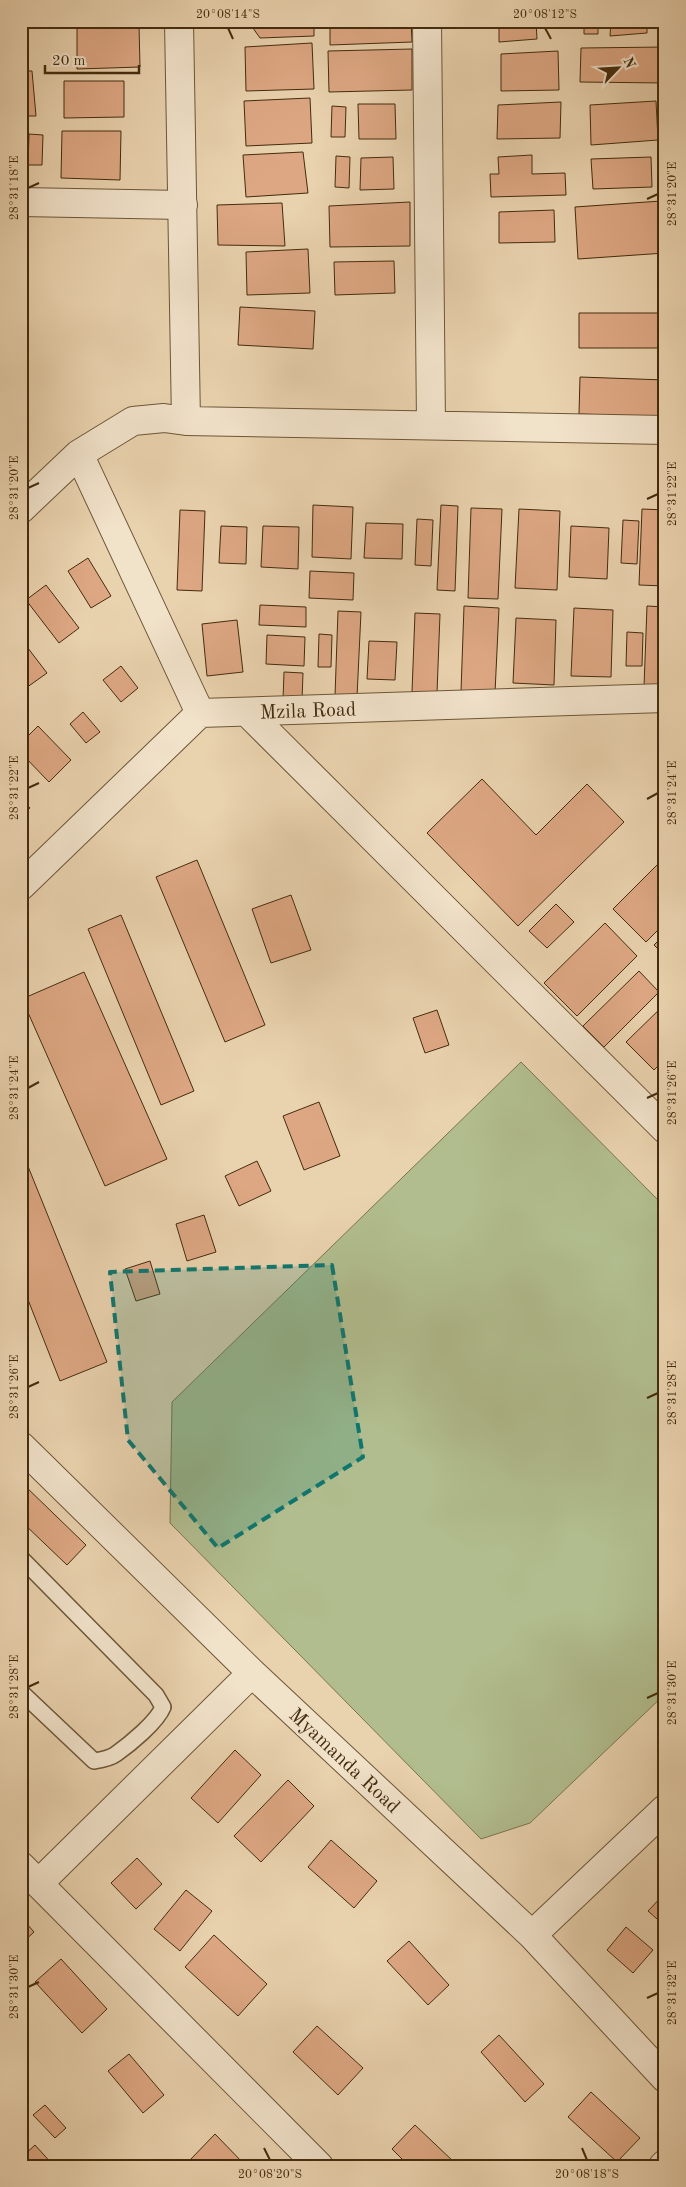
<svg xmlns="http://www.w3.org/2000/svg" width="686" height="2187" font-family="'Old Standard TT',serif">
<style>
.green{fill:#b1bd8e;stroke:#7a744e}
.building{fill:#dda783;stroke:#442c0e}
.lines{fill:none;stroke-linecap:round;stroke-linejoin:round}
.lane-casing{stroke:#6d5636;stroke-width:18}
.street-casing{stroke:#6d5636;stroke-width:30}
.lane{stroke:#f1e2ca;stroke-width:15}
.street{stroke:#f1e2ca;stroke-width:28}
.marked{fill:#0f766e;fill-opacity:0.2;stroke:#0f766e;stroke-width:4;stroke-dasharray:10 6;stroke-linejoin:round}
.ticks{fill:none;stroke:#442c0e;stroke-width:2}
.labels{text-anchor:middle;stroke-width:4.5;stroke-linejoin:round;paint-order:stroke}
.street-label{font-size:20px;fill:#442c0e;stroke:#f1e2ca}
.neatline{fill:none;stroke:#442c0e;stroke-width:2}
.ticks-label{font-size:12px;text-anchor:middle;fill:#442c0e}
</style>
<rect width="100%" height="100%" fill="#e9d2ae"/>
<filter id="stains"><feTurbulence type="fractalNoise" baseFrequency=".004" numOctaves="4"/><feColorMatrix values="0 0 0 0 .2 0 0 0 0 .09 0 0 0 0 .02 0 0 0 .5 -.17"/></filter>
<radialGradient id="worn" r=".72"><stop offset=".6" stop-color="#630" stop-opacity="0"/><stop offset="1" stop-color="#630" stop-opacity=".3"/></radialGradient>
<path class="green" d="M521 1062 665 1207V1694L530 1823 481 1839 170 1523 172 1402Z"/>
<path class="building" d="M21 21H25L26 61 21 62Z
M248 21H314V36L260 38Z
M330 21H411L412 42 330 45Z
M499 21H536L537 39 499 42Z
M584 21H598V34H584Z
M611 21H647V33L610 36Z
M139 25 140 67 77 69V26Z
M312 43 314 89 246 91 245 47Z
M665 47 664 83 580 82 581 48Z
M412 49V90L329 92 328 51Z
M558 51 559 90 501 91V54Z
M21 71H32L36 116H21Z
M64 81H124V117L64 118Z
M310 98 312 143 246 146 244 101Z
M656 101 658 140 591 145 590 105Z
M561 102 560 138 497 139 498 105Z
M358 104H395L396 139H359Z
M332 106 346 107 345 137H331Z
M62 131H121L120 180 61 178Z
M29 134 43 135 42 165H28Z
M303 152 308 193 246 197 243 155Z
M532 155V174L565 173 566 195 491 197 490 174H499L498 157Z
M336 156 350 157 349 188 335 187Z
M393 157 394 189 360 190 361 158Z
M651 157 652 187 593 189 591 159Z
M661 201 665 253 578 259 575 207Z
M410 202V246L330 247 329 206Z
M282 203 285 246 218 245 217 205Z
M554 210 555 242 499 243V212Z
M308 249 310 293 247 295 246 252Z
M394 261 395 293 335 295 334 262Z
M240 307 315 311 313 349 238 345Z
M579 313H665V348H579Z
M580 377 665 380V417L579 414Z
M313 505 353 507 351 559 312 557Z
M441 505 458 506 455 591 437 590Z
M471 508 502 509 498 599 468 598Z
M519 509 560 511 557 590 515 588Z
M642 509 665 510V586L639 585Z
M180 510 205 511 202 591 177 590Z
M417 519 433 520 431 566 415 565Z
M623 520 639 521 637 564 621 563Z
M366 523 403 524 402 559 364 558Z
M221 526 247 527 246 564 219 563Z
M263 526 299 527 298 569 261 567Z
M571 526 609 528 607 579 569 577Z
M88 558 111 596 91 608 68 571Z
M310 571 354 573 353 600 309 598Z
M46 585 79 628 59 643 26 600Z
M260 605 306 607V627L259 625Z
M464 606 499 608 495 693 461 691Z
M647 606 665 607V688L644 687Z
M574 608 613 610 611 677 571 676Z
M338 611 361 612 357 697 335 696Z
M415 613 440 614 437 693 412 692Z
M516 618 556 620 554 685 513 683Z
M237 620 243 672 207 676 202 624Z
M627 632 643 633 642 666H626Z
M319 634 332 635 331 667H318Z
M267 635 305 637 304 666 266 664Z
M21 639 47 673 26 688 21 681Z
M369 641 397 642 395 680 367 679Z
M121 666 138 688 121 702 103 680Z
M284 672 303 673 302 701 283 700Z
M83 712 100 732 86 743 70 724Z
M38 726 71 760 49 782 21 753V743Z
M482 779 536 835 587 784 624 822 518 926 427 833Z
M21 798 30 808 21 816Z
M665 857V923L646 942 613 909Z
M197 860 265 1025 225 1042 156 877Z
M291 895 311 950 271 963 252 909Z
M556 904 574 922 547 948 529 931Z
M121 915 194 1091 161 1105 88 929Z
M605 923 637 956 577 1016 544 983Z
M665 934V956L654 945Z
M639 971 659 992 604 1047 583 1026Z
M84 972 167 1159 105 1186 22 999Z
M665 1004V1059L654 1070 626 1042Z
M437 1010 449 1045 425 1053 413 1018Z
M319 1102 340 1156 304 1170 283 1116Z
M21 1149 107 1362 60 1381 21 1282Z
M257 1161 271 1191 239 1206 225 1176Z
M204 1215 216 1252 187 1261 176 1224Z
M150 1261 160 1294 136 1301 125 1269Z
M21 1482 86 1545 67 1565 21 1521Z
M235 1750 261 1775 218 1823 191 1798Z
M288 1780 314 1806 261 1862 234 1836Z
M331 1840 377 1881 354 1908 308 1867Z
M137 1858 162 1884 136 1909 111 1883Z
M186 1890 212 1911 180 1951 154 1929Z
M665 1893V1926L648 1911Z
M21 1917 34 1932 21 1944Z
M626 1927 653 1950 633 1973 607 1950Z
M214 1935 267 1984 238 2016 185 1967Z
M409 1941 449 1985 428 2005 387 1961Z
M61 1959 107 2009 82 2033 35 1982Z
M317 2026 363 2068 338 2095 293 2052Z
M499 2035 544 2084 525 2102 481 2052Z
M129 2054 164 2095 143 2113 108 2071Z
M591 2092 640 2138 617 2162 568 2117Z
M45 2105 66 2128 55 2138 33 2115Z
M415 2125 455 2163 452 2166H409L392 2149Z
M215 2134 246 2166H194L189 2161Z
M35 2145 54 2166H21V2158Z"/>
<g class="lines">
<defs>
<path id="lane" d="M21 1558 156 1695 163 1707C157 1722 130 1744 116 1754 109 1759 101 1760 94 1761L21 1692"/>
<path id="street" d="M179 21 186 421
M427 21 431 424
M21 202 183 205
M79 454 200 713
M21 509 79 454 133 421 164 418 186 421 665 430
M247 712 665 1129
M21 886 200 713 665 698
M21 1446 252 1673 532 1935 665 2078
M21 1866 319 2166
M39 1883 252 1673
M532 1935 665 1809
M663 2166 665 2164"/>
</defs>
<use href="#lane" class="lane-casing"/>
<use href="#street" class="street-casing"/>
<use href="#lane" class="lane"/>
<use href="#street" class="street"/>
</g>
<path class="marked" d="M332 1265 363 1457 218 1548 128 1440 110 1272Z"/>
<path class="ticks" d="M228 28 233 39M545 28 551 39M28 188 39 183M647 199 658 194M28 488 39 483M647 499 658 494M28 788 39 783M647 799 658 793M28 1088 39 1082M647 1098 658 1093M28 1387 39 1382M647 1398 658 1393M28 1687 39 1682M647 1698 658 1693M28 1987 39 1982M647 1998 658 1993M264 2148 270 2160M582 2148 587 2160"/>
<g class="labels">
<g class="street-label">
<text transform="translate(308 710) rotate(-2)" y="7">Mzila Road</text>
<text transform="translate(345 1760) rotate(43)" y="7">Myamanda Road</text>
</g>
</g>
<rect width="686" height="2187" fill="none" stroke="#e9d2ae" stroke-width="55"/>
<g transform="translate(618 68) rotate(65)" stroke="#f1e2ca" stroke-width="4" paint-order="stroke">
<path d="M0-4L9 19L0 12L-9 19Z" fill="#442c0e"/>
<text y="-8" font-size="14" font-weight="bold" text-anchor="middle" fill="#442c0e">N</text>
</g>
<path d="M45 65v8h94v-8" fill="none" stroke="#442c0e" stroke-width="2.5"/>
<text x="52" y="65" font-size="15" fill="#442c0e" stroke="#f1e2ca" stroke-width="4" paint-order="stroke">20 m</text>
<rect x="28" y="28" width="630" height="2132" class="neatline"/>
<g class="ticks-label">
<text x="228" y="18">20°08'14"S</text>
<text x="545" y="18">20°08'12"S</text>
<text transform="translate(14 188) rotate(-90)" y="4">28°31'18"E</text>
<text transform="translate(672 194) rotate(-90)" y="4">28°31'20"E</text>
<text transform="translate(14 488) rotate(-90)" y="4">28°31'20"E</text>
<text transform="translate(672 494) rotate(-90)" y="4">28°31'22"E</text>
<text transform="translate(14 788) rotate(-90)" y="4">28°31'22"E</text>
<text transform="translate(672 793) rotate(-90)" y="4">28°31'24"E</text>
<text transform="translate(14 1088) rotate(-90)" y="4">28°31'24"E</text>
<text transform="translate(672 1093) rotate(-90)" y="4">28°31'26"E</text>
<text transform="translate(14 1387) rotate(-90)" y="4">28°31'26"E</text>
<text transform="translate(672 1393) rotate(-90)" y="4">28°31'28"E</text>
<text transform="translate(14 1687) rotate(-90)" y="4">28°31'28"E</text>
<text transform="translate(672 1693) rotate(-90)" y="4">28°31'30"E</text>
<text transform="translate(14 1987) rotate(-90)" y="4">28°31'30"E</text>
<text transform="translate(672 1993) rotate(-90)" y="4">28°31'32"E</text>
<text x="270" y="2178">20°08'20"S</text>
<text x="587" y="2178">20°08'18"S</text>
</g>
<rect width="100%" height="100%" filter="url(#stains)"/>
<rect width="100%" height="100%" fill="url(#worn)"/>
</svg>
